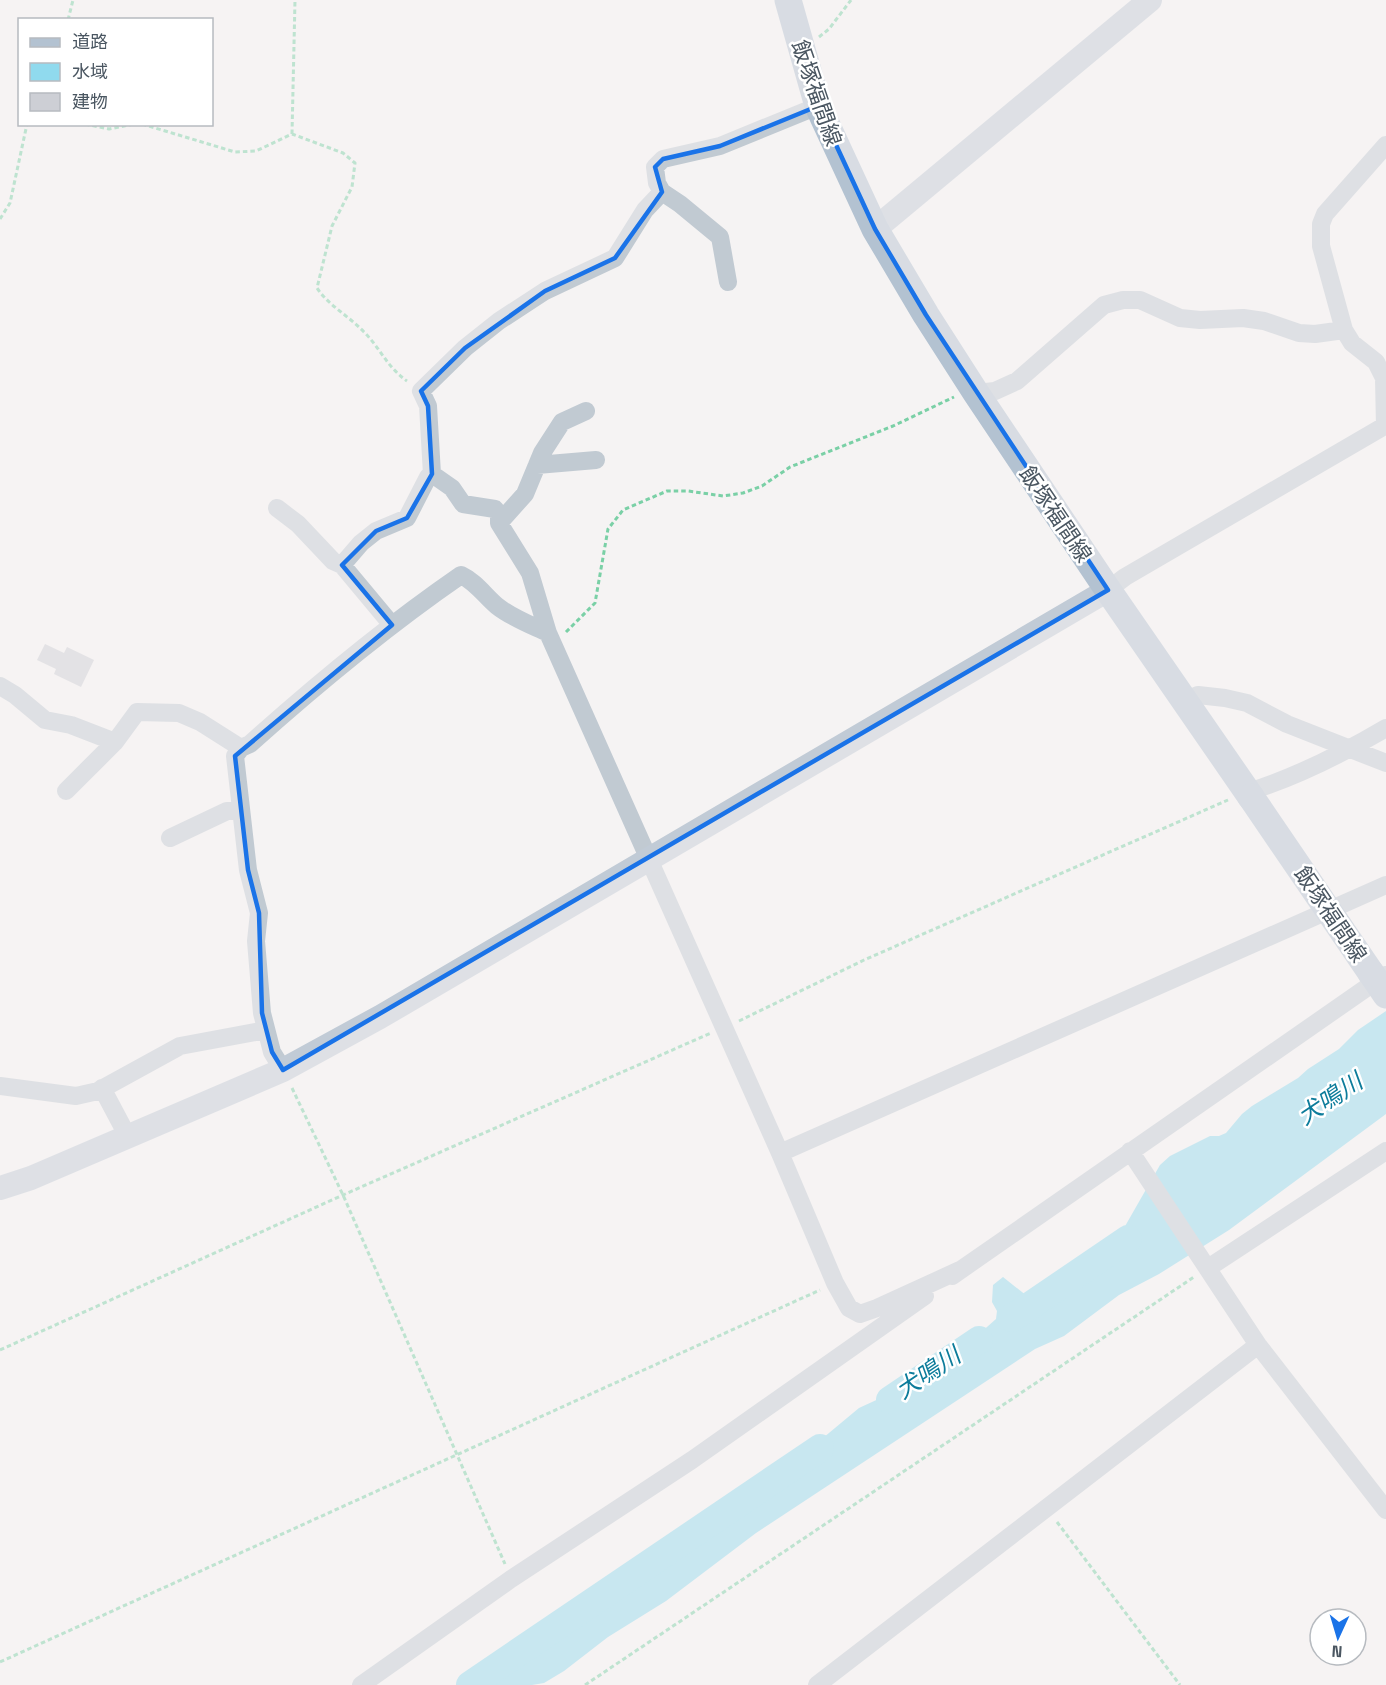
<svg xmlns="http://www.w3.org/2000/svg" width="1386" height="1685" font-family="'Space Grotesk','Noto Sans JP',sans-serif">
<style>
.water{fill:#90daee}
.lines{fill:none;stroke-linecap:round;stroke-linejoin:round}
.river{stroke:#90daee;stroke-width:28}
.building{fill:#cdcfd5}
.path{stroke:#7ad0a6;stroke-width:3;stroke-dasharray:4.5 3;stroke-linecap:butt}
.street{stroke:#c1cad2;stroke-width:18}
.secondary{stroke:#c1cbd6;stroke-width:24}
.primary{stroke:#b3c2d1;stroke-width:27}
.primary-bridge{stroke:#b3c2d1;stroke-width:27}
.marked{fill:none;stroke:#1a73e8;stroke-width:4.5;stroke-linejoin:round}
.labels{text-anchor:middle;stroke-width:5;stroke-linejoin:round;paint-order:stroke}
.street-label{font-size:22px;fill:#4a5661;stroke:#fff}
.water-label{font-size:24px;font-style:italic;fill:#0c7c9b;stroke:#fff}
</style>
<rect width="100%" height="100%" fill="#f5f3f3"/>
<path class="water" d="M1386 1011V1114L1229 1230 1159 1274 1119 1295 1064 1336 1035 1349 756 1533 666 1601 608 1637 564 1671 544 1683 532 1685H465L513 1652 544 1641 568 1623 579 1620 592 1607 618 1591 631 1579 647 1572 651 1566 734 1512 859 1408 935 1373 996 1319 997 1311 992 1302 993 1285 1003 1277 1027 1296 1033 1297 1049 1295 1073 1284 1090 1268 1107 1246 1120 1235 1160 1165 1170 1156 1210 1136H1219L1226 1133 1242 1114 1252 1106 1298 1078 1308 1069 1339 1049 1358 1030Z"/>
<g class="lines">
<path class="river" d="M1012 1318 1128 1239
M890 1400 979 1340
M470 1685 820 1448"/>
</g>
<path class="building" d="M45 644 64 653 67 647 94 660 81 687 54 674 56 669 37 660Z"/>
<g class="lines">
<path class="path" d="M68 20 73 0
M819 37 829 29 851 0
M85 124 109 129 134 124
M142 124 235 152 256 151 292 134 343 153 355 163 352 187 332 226 317 288C329 306 349 316 364 332 381 349 386 366 407 381
M292 134 295 0
M0 219 10 203 27 124
M566 632 595 603 608 529 623 510 667 491H688L723 496 743 493 762 486 790 467 893 426 954 397
M739 1021 864 960 1228 800
M292 1088 343 1195 505 1564
M0 1350 343 1195 711 1033
M1057 1522 1180 1685
M0 1662 820 1290
M585 1685 1194 1277"/>
<path class="street" d="M818 106 720 146 663 159 655 167 657 183 662 192 645 210 615 258 545 291 499 321 465 348 421 391 428 406 432 474 452 488 463 504 495 509 499 514V523L530 573 548 633 780 1153 835 1283 849 1308 860 1314 877 1308 960 1270
M662 192 680 204 720 237 728 282
M976 393 995 391 1017 381 1104 305 1123 300H1140L1180 318 1200 320 1243 318 1264 321 1299 333 1315 334 1344 330
M1385 426 1384 378 1376 362 1352 343 1344 330 1321 246V224L1325 214 1386 145
M537 465 596 460
M277 508 298 524 333 561 342 565
M499 523 525 494 542 453 562 422 586 411
M1108 590 1125 577 1386 425
M392 625 342 565 361 543 376 531 407 518 428 477 432 474
M0 686 15 695 45 720 71 725 115 742 137 712 179 713 200 722 241 748
M1185 701 1198 695 1225 698 1247 703 1287 724 1386 763
M66 791 115 742
M1248 792C1296 777 1342 754 1386 728
M170 838 227 811H241
M283 1070 272 1052 262 1013 256 941 259 913 248 870 235 756 241 748 250 744C317 684 387 626 461 575 476 582 485 596 497 606 512 618 531 625 548 633
M0 1086 76 1096 98 1091 180 1046 266 1030
M102 1088 128 1137
M1130 1151 1258 1345 1386 1510
M780 1153 1386 885
M1208 1268 1386 1151
M952 1276 1385 975
M361 1685 511 1579 692 1460 925 1296
M817 1685 1258 1345"/>
<path class="secondary" d="M875 229 1150 0
M0 1188 31 1178 283 1070 380 1017 1108 590"/>
<path class="primary" d="M788 0 818 106 875 229 926 315 976 393 1108 590 1251 797
M1371 973 1386 995"/>
<path class="primary-bridge" d="M1251 797 1371 973"/>
</g>
<path d="M0 0H1386V1685H0ZM818 106 875 229 926 315 1108 590 283 1070 272 1052 262 1013 259 913 248 870 235 756 392 625 342 565 376 531 407 518 432 474 428 406 421 391 465 348 545 291 615 258 662 192 655 167 663 159 720 146Z" fill="#f5f3f3" fill-opacity=".55" fill-rule="evenodd"/>
<path class="marked" d="M818 106 875 229 926 315 1108 590 283 1070 272 1052 262 1013 259 913 248 870 235 756 392 625 342 565 376 531 407 518 432 474 428 406 421 391 465 348 545 291 615 258 662 192 655 167 663 159 720 146Z"/>
<g class="labels">
<g class="street-label">
<text transform="translate(817 93) rotate(71)" y="8">飯塚福間線</text>
<text transform="translate(1056 514) rotate(56)" y="8">飯塚福間線</text>
<text transform="translate(1331 914) rotate(56)" y="8">飯塚福間線</text>
</g>
<g class="water-label">
<text transform="translate(1330 1099) rotate(-34)" y="8">犬鳴川</text>
<text transform="translate(928 1373) rotate(-34)" y="8">犬鳴川</text>
</g>
</g>
<rect x="18" y="18" width="195" height="108" fill="#ffffff" stroke="#b7bbc0" stroke-width="1.5"/>
<rect x="30" y="38" width="30" height="9" fill="#b3c2d1" stroke="#b7bbc0" stroke-width="1.5"/>
<text x="72" y="48" font-size="18" fill="#4a5661">道路</text>
<rect x="30" y="63" width="30" height="18" fill="#90daee" stroke="#b7bbc0" stroke-width="1.5"/>
<text x="72" y="78" font-size="18" fill="#4a5661">水域</text>
<rect x="30" y="93" width="30" height="18" fill="#cdcfd5" stroke="#b7bbc0" stroke-width="1.5"/>
<text x="72" y="108" font-size="18" fill="#4a5661">建物</text>
<g transform="translate(1338 1637) rotate(184)"><circle r="28" fill="#ffffff" stroke="#b7bbc0" stroke-width="1.5"/>
<path d="M0-4.5L10 22L0 15L-10 22Z" fill="#1a73e8"/>
<text y="-9" font-size="16" font-weight="bold" text-anchor="middle" fill="#4a5661">N</text>
</g>
</svg>
